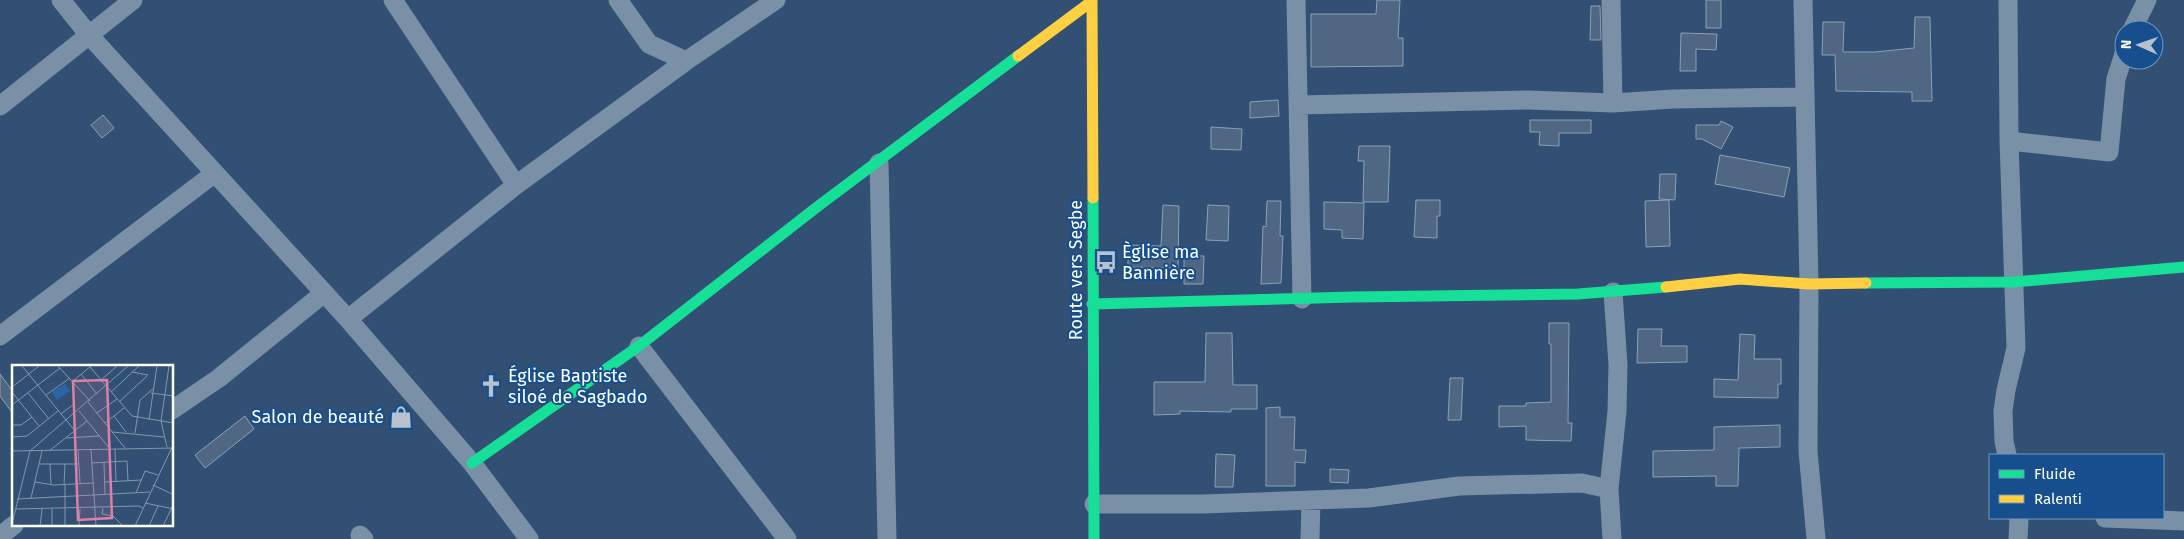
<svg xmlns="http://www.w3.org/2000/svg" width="2184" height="539" font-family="'Fira Sans',sans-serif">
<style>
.building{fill:#4f6783;stroke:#8ea0b5}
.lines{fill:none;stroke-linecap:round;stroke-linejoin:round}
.street{stroke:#7990a6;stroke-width:19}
.fast{stroke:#16e098;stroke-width:11}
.slow{stroke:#ffcf43;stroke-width:11}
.labels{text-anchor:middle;stroke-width:4;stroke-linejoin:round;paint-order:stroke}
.poi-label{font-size:18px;fill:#fff;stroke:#174f8e;text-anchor:start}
.street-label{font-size:18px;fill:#fff;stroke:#174f8e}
.inset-road{fill:none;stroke:#8496ab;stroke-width:1}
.view{fill:#dd80a5;fill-opacity:0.15;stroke:#dd80a5;stroke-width:2.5}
.inset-edge{fill:none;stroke:#fff;stroke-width:2.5}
</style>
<rect width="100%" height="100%" fill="#325073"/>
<path class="building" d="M1377 0H1400L1398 38H1403V66L1311 67V14H1376Z
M1706 0H1721V28H1706Z
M1591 6H1600L1601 40H1590Z
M1915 17H1930L1932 101H1912V92L1836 91 1835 55H1822L1823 22H1844L1843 52H1875L1914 48Z
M1681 33 1717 34 1716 50 1696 49V71H1680Z
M1278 100 1279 116 1250 118V102Z
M103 115 114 128 102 138 91 125Z
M1530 120H1591V133H1559V146L1539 145 1540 132H1530Z
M1721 121 1733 127 1721 149 1702 139H1696V125H1719Z
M1211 127 1242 129 1241 150 1211 149Z
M1359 146H1390L1388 202H1363L1364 161H1358Z
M1720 155 1790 168 1784 197 1715 184Z
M1660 174H1676L1675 200 1659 199Z
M1416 200H1440V216H1437V238L1414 237Z
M1669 200 1670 246 1646 247 1645 201Z
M1267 201H1281L1280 236H1283L1281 283 1261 284 1263 226 1266 227Z
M1324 202 1364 203 1363 239 1342 238V230L1324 229Z
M1163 205 1179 206 1178 268 1128 267V245L1161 246Z
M1208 205 1229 206 1228 241 1206 240Z
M1184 256H1204L1203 284H1184Z
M1549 323H1569L1568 423H1572L1571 441 1526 440V426L1499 427V406H1526V403L1551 402V344H1549Z
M1638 329H1662L1661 346H1687V362L1637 363Z
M1206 333H1232L1233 385H1257V409H1231V412L1180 411V414L1154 415V382H1205Z
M1740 334 1755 335 1754 359H1781V384H1778V398L1714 397V379L1738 380Z
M0 374 14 393V415L0 396Z
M1450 378H1463L1461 420H1448Z
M1280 407V417H1295L1294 450H1306L1305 463 1295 462V486H1266V408Z
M245 416 254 429 205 468 195 455Z
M1780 425V447L1739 448 1738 486H1716V476L1653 477V451L1714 450V427Z
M1216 454 1235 455 1233 487H1215Z
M1330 469 1349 470 1348 483 1330 482Z"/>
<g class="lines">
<path class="street" d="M61 0 89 35 348 319 472 463 529 539
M393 0 516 185
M618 0 649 44 686 61
M1296 0 1302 299
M1611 0 1613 103
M1803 0 1809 284 1808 451 1816 539
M2132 30 2147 0
M1298 105 1529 100 1613 103 1673 99 1804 97
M0 106 133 0
M2009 141 2109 152 2116 79 2124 54
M879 163 887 539
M348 319 516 185 686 61 776 0
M0 336 215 173
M639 346 787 539
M172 410 219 378 324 293
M2007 455 2004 441 2003 411 2006 390 2016 348 2009 141 2008 0
M1094 504H1203L1369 498 1459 486 1582 483 1609 489
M2105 518 2184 521
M360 535 364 539
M0 536 14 525
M1310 539 1311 500
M1612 539 1609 489 1617 411 1618 365 1613 292
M2018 539 2019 518"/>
<path class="fast" d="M1093 198 1094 539
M1866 283 2014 282 2184 267
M1092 304 1353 297 1578 294 1666 287
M472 463 639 346 817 207 1018 56"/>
<path class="slow" d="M1092 0 1093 198
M1018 56 1092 1
M1666 287 1740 279 1809 284 1866 283"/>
</g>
<defs>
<symbol id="bus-bare" viewBox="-9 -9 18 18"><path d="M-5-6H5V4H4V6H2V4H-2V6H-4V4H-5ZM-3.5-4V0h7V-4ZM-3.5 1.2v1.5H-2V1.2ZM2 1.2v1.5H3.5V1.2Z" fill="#b7c2ce" stroke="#174f8e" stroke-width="2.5" paint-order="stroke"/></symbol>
<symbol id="church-bare" viewBox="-9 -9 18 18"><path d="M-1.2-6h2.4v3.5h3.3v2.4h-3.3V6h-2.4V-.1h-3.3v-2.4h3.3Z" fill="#b7c2ce" stroke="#174f8e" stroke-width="2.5" paint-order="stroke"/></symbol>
<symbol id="shop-bare" viewBox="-9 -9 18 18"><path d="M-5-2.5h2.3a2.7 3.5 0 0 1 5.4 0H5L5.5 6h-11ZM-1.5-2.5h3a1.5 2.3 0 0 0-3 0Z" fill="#b7c2ce" stroke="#174f8e" stroke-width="2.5" paint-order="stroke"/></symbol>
</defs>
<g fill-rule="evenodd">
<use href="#bus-bare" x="1090" y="246" width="32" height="32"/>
<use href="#church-bare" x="475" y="370" width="32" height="32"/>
<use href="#shop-bare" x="385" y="401" width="32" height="32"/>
</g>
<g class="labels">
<g class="poi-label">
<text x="1122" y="258">Èglise ma<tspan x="1122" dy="21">Bannière</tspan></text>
<text x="508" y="382">Église Baptiste<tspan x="508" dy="21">siloé de Sagbado</tspan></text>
<text x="384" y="423" text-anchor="end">Salon de beauté</text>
</g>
<g class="street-label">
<text transform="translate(1076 270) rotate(-90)" y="6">Route vers Segbe</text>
</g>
</g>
<g transform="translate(12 365)">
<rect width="161" height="161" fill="#325073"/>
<path d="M53 19 58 26 45 35 40 27Z" fill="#2a66a5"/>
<path class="inset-road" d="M10 1 63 66M46 1 78 36M78 2 120 51 162 58M120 7 136 10M69 9 85 29M89 15 105 1M61 16 79 1M0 22 27 1M0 27 27 61M99 27 127 1M16 28 37 54M139 28 162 31M34 30 58 13M76 37 113 83M107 37 136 10M0 40 48 3M67 46 98 84M85 48 105 34M49 49 62 39M102 51 114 67M137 55 145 1M93 58 112 43M0 60H9L20 52M100 67 152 72M123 68 128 35 142 23M0 72 15 71 46 46M54 73 87 71M155 82 149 56 157 1M103 84 104 117M66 85 68 118M79 85 84 161M0 86 162 83M37 86 75 56M92 97 93 129M79 98 115 96 116 116M27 99H67M38 99 39 119M23 117 42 120 81 118M93 117 129 115M52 120 53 99M53 120V161M141 120 162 130M124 128 133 106 146 110M19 133 30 86M5 134 138 127M133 138 162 144M91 143 90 149 101 151 111 161M4 144 127 141 131 143M40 144V161M0 159 18 86 116 1M28 161 30 144M67 161 68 144M123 161 162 78M137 161 146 141M151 161 162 138"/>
<path class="view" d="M95 15 100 153 66 155 61 16Z"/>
<rect width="161" height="161" class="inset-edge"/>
</g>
<rect x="1989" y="454" width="175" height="65" fill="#174f8e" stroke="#7495bb"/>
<rect x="1999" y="470" width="25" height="8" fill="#16e098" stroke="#7495bb"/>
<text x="2034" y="479" font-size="15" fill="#ffffff">Fluide</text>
<rect x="1999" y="495" width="25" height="8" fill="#ffcf43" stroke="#7495bb"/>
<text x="2034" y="504" font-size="15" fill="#ffffff">Ralenti</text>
<g transform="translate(2139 45) rotate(272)"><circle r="24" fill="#174f8e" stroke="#7495bb"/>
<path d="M0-4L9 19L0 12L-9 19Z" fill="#b7c2ce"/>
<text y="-8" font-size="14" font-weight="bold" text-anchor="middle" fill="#ffffff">N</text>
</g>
</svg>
